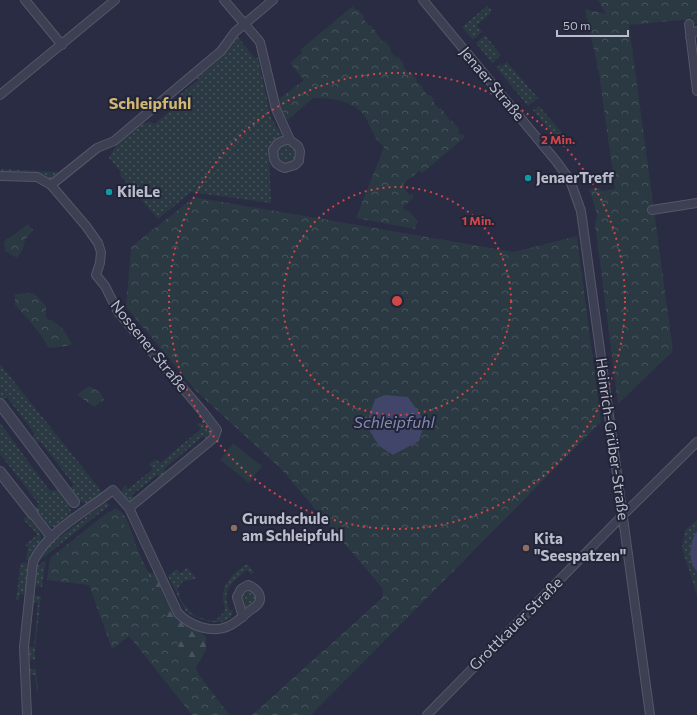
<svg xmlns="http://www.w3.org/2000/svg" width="697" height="715" font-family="Commissioner,sans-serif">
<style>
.grass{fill:url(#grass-dots)}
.forest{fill:url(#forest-firs)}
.park{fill:url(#park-crowns)}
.pitch{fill:#2b3943}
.water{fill:#404569}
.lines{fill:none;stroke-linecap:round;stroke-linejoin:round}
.minor-casing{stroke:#555769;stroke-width:10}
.tertiary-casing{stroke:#555769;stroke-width:12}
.minor{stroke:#3d4052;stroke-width:8}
.tertiary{stroke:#3d4052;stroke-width:10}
.ring{fill:none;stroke:#d04649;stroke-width:2;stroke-dasharray:2 4}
.culture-dot{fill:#0f9aa8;stroke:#222437;stroke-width:1.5}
.education-dot{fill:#8d6e63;stroke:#222437;stroke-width:1.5}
.labels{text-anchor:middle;stroke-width:4;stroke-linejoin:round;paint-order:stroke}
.street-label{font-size:15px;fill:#babccb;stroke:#222437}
.poi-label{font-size:15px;font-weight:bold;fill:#babccb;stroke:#222437;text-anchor:start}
.neighbourhood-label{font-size:16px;font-weight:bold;fill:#d0b671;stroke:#222437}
.water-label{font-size:16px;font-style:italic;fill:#848ab0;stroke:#222437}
.centre{fill:#d04649;stroke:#222437;stroke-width:2}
.ring-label{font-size:12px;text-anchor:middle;font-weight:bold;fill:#d04649;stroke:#222437;stroke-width:4;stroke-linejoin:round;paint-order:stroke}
</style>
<defs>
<pattern id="grass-dots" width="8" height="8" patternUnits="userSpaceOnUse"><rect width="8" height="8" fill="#2b3943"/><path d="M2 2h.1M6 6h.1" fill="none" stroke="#48545d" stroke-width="1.8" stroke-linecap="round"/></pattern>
<pattern id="forest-firs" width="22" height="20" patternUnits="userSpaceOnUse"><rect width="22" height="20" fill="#2b3943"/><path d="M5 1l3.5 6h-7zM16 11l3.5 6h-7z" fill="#48545d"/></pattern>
<pattern id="park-crowns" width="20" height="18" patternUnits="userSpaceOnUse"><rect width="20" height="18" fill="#2b3943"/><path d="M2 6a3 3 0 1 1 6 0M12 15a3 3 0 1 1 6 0" fill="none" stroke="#48545d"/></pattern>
</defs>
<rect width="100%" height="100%" fill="#292c42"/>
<path class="grass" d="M487 6 491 9 490 14 477 25 482 32 473 40 462 27Z
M485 35 501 55 492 63 476 43Z
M238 37 253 56 258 58 271 118 281 133V137L269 153 271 203 191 192 158 219 119 174 121 172 109 158 116 146 143 123H146L149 121 154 124 174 108 171 102 198 80 197 78 223 56Z
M499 62 502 66 507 62 538 98 528 106 495 66 497 67 500 65Z
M539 106 570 142 564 147 532 109 534 110Z
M278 154a9 9 0 1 1 18 0a9 9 0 1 1-18 0Z
M1 169 59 172 58 176 51 180 39 174 2 173Z
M0 364 103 493 88 504 78 501 69 489 74 485 40 441 35 444 30 438 35 434 7 397 2 400 0 397V391L1 390 0 388Z
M0 423 50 491 58 490C64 498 72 505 71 516 53 532 50 531 35 511L38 503 0 454Z
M200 423 205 424 210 428V435L207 440 203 436 164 469 167 473 161 479 157 475 132 495 136 500 131 501 126 499 122 492 124 485 128 489 153 469 149 464 156 459 160 463 201 429 197 424Z
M106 502 110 505 39 561 45 549 49 545Z
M27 516C33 521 41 530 41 539L31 560H26L28 547 25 545 37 535C33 528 28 525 23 519Z
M697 520V531L694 535 691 549 692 564 697 572V596L682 548 685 530Z
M46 560 42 587 35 586 37 566Z
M23 562 30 564 26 595 20 594 19 600H15L17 595 20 564Z
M247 564 254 572 251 575 247 570C232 583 220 590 230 611L233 609C233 632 194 620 185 610L168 576 176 569 181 573 187 567 196 578 192 580 183 581 178 588C178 599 189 612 198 617 203 619 209 620 214 621L216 620 225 611C225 607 223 603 223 599 221 585 236 570 247 564Z
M240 598a8 8 0 1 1 16 0a8 8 0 1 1-16 0Z
M34 595 41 596 35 649V660L28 659 29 647H34L38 603 33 602Z
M29 669H36L38 693H37L35 675H30Z"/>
<path class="forest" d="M115 508C128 512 133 538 137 548 140 557 145 566 149 574L154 572C161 587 169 613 182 623 191 629 198 628 206 637V650L196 668 199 675 229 715H209L114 511Z"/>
<path class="park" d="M598 0H697V24H694L692 19 629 25 673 351 618 404 595 224 597 214 589 189 600 188 602 191 615 189 599 73 585 9 606 14Z
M354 5 353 7 356 10 358 9 364 17 363 18 369 26 371 25 383 42 385 41 391 49 390 50 396 58 398 56 404 64 403 66 409 74 411 72 417 80 416 82 423 87 422 88 428 96 430 95 434 100 433 101 439 109 441 108 451 122 452 121 460 130 458 132 461 135 463 134 465 137 422 173 419 171 403 184 405 186 404 188 410 196 412 194 414 197 403 207 406 211 408 210 418 221 415 229 356 218 384 147C375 140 371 128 366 118 356 100 330 98 313 98L288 120 283 115 279 99 304 80 290 63 302 53 300 50Z
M194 197 514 252 577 236 601 422 311 715H252L382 598 383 589 282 470 196 391 126 307 131 247Z
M28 224 33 230 25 240 23 249 17 258 5 251 4 242Z
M34 293 46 306V318C61 325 64 329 72 344L67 346 49 348C40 332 27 318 15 305V294Z
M89 386 100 392 104 400 94 407 77 395Z
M115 509 136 546 149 575 183 657 199 675 229 715H192L129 636 112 649 89 585 47 580 50 558 107 513Z"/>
<path class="pitch" d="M233 443 262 466 249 483 220 460Z"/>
<path class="water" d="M385 395 408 397 425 422 419 441 393 455 379 446 366 425 375 399Z
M697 531V572C695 569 692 566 692 563 689 554 691 538 697 531Z"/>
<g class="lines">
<defs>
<path id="minor" d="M25 0 62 45
M224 0 260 42 276 109 290 140 298 146 300 151 299 161 295 165 285 168 280 166 276 163 274 159 273 150 278 143 286 140H290
M423 0 556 161 570 180 581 211 650 715
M689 24 697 91
M690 37 694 32 697 31
M0 95 115 0
M0 176 37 177 51 185 86 226 98 243 101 252 100 263 96 275 105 286 118 312 204 413 217 430 214 438 129 508
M51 185 97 148 114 141 221 51 235 32 273 0
M652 210 697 203
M33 514 51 537
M27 715 24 647 33 562C48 530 86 512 113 490L129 508 178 613C190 626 212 634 229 626 236 623 243 616 249 611 253 608 261 604 260 598 260 591 253 587 248 585L241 589 237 597 243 617
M427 715 623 515 697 442"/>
<path id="tertiary" d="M0 404 74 502
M0 472 33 514"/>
</defs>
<use href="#minor" class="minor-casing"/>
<use href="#tertiary" class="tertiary-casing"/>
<use href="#minor" class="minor"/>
<use href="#tertiary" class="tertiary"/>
</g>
<g class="ring">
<circle cx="397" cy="301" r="114"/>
<circle cx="397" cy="301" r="228"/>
</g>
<g class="culture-dot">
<circle cx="528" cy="178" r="4"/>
<circle cx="109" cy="192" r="4"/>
</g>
<g class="education-dot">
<circle cx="234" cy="528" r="4"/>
<circle cx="526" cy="548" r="4"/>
</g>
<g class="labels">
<g class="street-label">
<text transform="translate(492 84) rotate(50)" y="5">Jenaer Straße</text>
<text transform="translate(149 346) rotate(51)" y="5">Nossener Straße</text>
<text transform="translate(612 439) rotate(82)" y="5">Heinrich-Grüber-Straße</text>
<text transform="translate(516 624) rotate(-45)" y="5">Grottkauer Straße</text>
</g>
<g class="poi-label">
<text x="536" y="183">JenaerTreff</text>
<text x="117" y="197">KileLe</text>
<text x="242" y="524">Grundschule<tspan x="242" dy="17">am Schleipfuhl</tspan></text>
<text x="534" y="544">Kita<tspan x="534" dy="17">"Seespatzen"</tspan></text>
</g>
<g class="neighbourhood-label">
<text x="150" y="109">Schleipfuhl</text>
</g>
<g class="water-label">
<text x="394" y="428">Schleipfuhl</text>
</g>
</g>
<circle cx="397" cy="301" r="6" class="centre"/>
<g class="ring-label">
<text x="558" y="144">2 Min.</text>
<text x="478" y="225">1 Min.</text>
</g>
<path d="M557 30v6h71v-6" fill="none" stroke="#babccb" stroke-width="2"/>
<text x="563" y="30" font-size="12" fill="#babccb" stroke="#222437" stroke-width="3" paint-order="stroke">50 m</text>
</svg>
